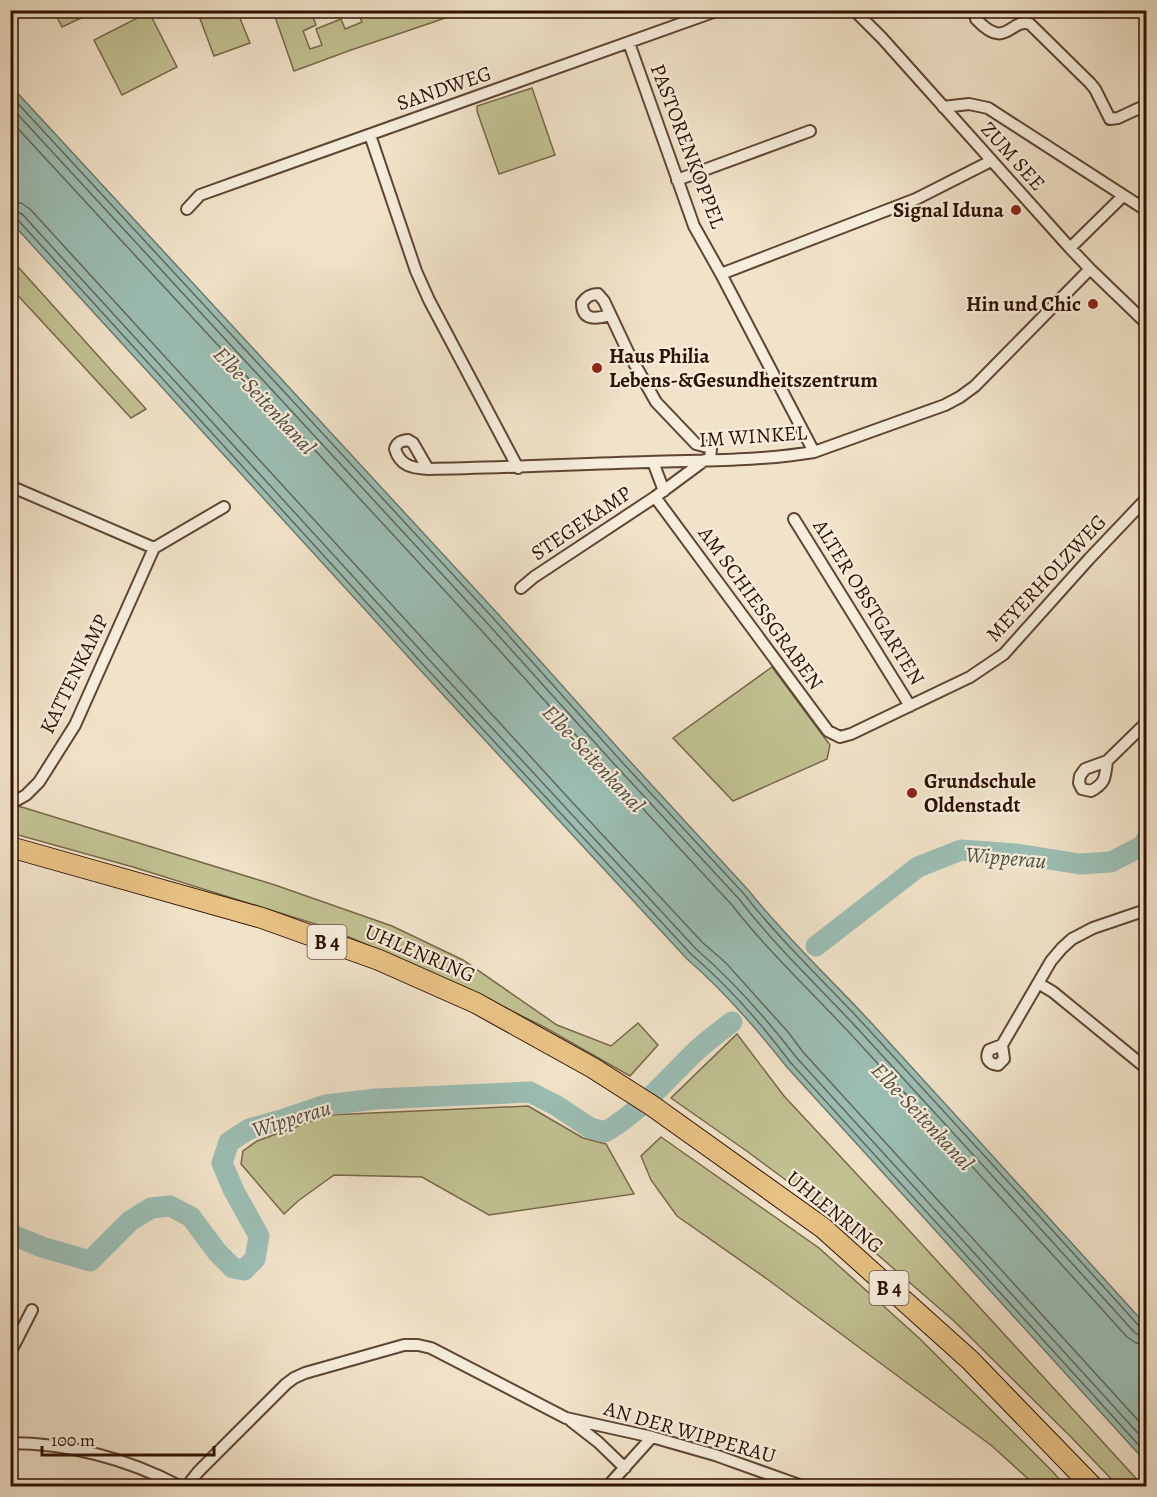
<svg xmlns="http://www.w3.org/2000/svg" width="1157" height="1497" font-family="Alegreya,serif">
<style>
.green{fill:#c1c192;stroke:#786849;stroke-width:1.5}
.water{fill:#9bbeb4;stroke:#6f786c;stroke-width:1.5}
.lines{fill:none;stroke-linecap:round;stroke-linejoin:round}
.shore{stroke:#64675a;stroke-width:1.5}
.river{stroke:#9bbeb4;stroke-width:21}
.street-casing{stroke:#5f4532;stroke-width:14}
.highway-casing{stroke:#2e1000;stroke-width:22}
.street{stroke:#f6eddc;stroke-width:10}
.highway{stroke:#e8c284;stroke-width:20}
.poi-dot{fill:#8f2418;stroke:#f6eddc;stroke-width:2}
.labels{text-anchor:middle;stroke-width:4.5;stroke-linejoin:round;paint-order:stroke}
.shield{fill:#f6eddc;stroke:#6a5242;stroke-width:1.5}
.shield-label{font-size:20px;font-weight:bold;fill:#2e1000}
.street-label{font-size:21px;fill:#2e1000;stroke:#f6eddc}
.poi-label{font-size:21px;font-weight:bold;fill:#2e1000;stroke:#f6eddc;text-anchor:end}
.water-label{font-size:22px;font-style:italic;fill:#544d3f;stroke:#f6eddc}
</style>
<rect width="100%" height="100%" fill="#f1e3c9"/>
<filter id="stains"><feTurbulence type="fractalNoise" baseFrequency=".00333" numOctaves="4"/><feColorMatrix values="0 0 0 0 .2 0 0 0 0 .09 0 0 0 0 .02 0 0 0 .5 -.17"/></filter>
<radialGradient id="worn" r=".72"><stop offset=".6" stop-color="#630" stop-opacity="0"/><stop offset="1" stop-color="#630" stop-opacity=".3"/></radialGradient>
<path class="green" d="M54 11H96L62 27Z
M213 11H237L250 43 214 56 199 16Z
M273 11H311L316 25 303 31 310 49 322 45 316 29 341 19 345 29 362 22 357 11H466L351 50 294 71Z
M149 12 177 67 122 95 94 40Z
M532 88 555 155 499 174 477 111V106Z
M11 259 146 409 131 418 11 288Z
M772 667 830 745 827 759 733 801 673 738Z
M10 804 25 808 275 885 392 926 463 960 557 1025 611 1046 638 1023 658 1045 630 1076 544 1027 482 996 394 956 325 927 133 867 11 833Z
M737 1034 784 1096 906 1227 1143 1486H1118L1072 1438 954 1321 825 1209 748 1152 671 1098Z
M528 1106 583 1138 606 1144 634 1194 489 1215 422 1177 334 1175 298 1201 284 1214 241 1164 243 1151 257 1141 328 1115Z
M661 1137 819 1248 919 1338 1053 1472 1065 1486H1036L992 1446 767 1279 677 1216 651 1180 641 1156Z"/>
<path class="water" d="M11 86 498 614 626 757 749 891C788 940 834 982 876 1028 966 1127 1057 1226 1146 1325V1462L786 1066C756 1028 723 990 687 959L423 673 11 222Z"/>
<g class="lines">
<path class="shore" d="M10 95 493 618 621 761 744 894C783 944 828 985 870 1031 960 1129 1050 1227 1139 1326L1146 1329
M10 106 488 624 616 766 739 899C778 950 825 992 868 1040 957 1137 1046 1234 1134 1332L1140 1336H1146
M10 120 481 630 609 772 732 905C770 954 816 996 858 1042 948 1140 1038 1238 1127 1337L1136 1343 1146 1345
M10 202 21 203 30 209 572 802 702 942 726 963 788 1032 803 1052 1146 1429
M10 211 18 212 23 215 433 664 696 949C733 981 766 1018 796 1057L1146 1442
M10 218 18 220 427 669 691 954C728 986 761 1023 790 1062L1146 1453"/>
<path class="river" d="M816 946 918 867 961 850 1017 854 1080 864 1111 862 1142 846 1146 840
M10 1234 42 1247 90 1261 130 1221 151 1208 170 1206 191 1217 217 1252 233 1268 244 1270 255 1259 259 1236 234 1191 222 1163 229 1142 249 1129 284 1119 326 1105 376 1099 530 1092 557 1106 590 1128 605 1132C641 1111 666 1080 696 1051 707 1041 720 1031 732 1022"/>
<defs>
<path id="street" d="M854 10 882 38 1070 248 1090 269 1146 323
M975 10 976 19C1007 52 1010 17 1030 24L1090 83 1095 89 1110 119 1118 118 1146 105
M629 43 694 226 721 274 814 452
M943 107 969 104 988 108 1146 210
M370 135 416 271 429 300 518 468
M677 180 810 131
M1141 207 1146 196
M187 209 200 195 719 10
M1070 248 1123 196
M721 274 916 199 991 161
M610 315C596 319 582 321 582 303 586 297 590 294 598 294L604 301 629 354 656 402 696 444 711 448 710 460
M653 462 664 491
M428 469 413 443 408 440C401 441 397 442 395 449 400 466 412 468 428 469 502 468 575 464 649 462 704 460 760 461 814 452L945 405 960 397 975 386 1090 269
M10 486 154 548
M655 497 822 723 828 731 840 737 851 734 970 677 1004 654 1089 559 1146 499
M794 519 910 706
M521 588 534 577 655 497 705 460
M1107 761C1105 777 1106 783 1091 791L1082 789 1079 783 1080 776 1085 769 1107 761 1146 723
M10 802 19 799 26 795 39 782 75 725 154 548 224 507
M1038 983 1053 992 1146 1068
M1002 1045 989 1050C985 1058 988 1064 998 1065L1004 1059 1002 1045 1051 961 1062 948 1072 939 1093 928 1146 910
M10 1353 32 1310
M571 1421 598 1442 625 1468
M10 1443C68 1443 128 1459 179 1486
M187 1486 198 1472 286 1384 294 1378 305 1373 404 1345H418L431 1348 566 1418 652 1437 715 1455 802 1486
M608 1486 652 1437"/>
<path id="highway" d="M10 847 262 918 379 960 476 1003 593 1068 651 1105 823 1228 970 1360 1092 1486"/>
</defs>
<use href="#street" class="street-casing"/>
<use href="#highway" class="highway-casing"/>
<use href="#street" class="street"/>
<use href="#highway" class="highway"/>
</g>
<g class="poi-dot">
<circle cx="1016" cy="210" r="6"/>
<circle cx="1093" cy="304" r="6"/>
<circle cx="597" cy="368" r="6"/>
<circle cx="912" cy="793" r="6"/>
</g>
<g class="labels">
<g class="shield">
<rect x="307.5" y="925" width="39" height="34" rx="4.5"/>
<rect x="869.5" y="1271" width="39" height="34" rx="4.5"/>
</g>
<g class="shield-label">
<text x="327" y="949">B 4</text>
<text x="889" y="1295">B 4</text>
</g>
<g class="street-label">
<text transform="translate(444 88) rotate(-19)" y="7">SANDWEG</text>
<text transform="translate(688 146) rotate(69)" y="7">PASTORENKOPPEL</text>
<text transform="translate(1013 156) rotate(48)" y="7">ZUM SEE</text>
<text transform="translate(753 436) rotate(-4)" y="7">IM WINKEL</text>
<text transform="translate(581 523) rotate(-34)" y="7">STEGEKAMP</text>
<text transform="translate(1046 578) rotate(-47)" y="7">MEYERHOLZWEG</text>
<text transform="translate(869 602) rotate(58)" y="7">ALTER OBSTGARTEN</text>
<text transform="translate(761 608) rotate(54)" y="7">AM SCHIESSGRABEN</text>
<text transform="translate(74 674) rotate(-64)" y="7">KATTENKAMP</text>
<text transform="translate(420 953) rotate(23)" y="7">UHLENRING</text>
<text transform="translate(835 1212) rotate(39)" y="7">UHLENRING</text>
<text transform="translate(690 1432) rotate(16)" y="7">AN DER WIPPERAU</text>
</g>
<g class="poi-label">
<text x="1004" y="217">Signal Iduna</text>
<text x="1081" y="311">Hin und Chic</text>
<text x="609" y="363" text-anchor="start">Haus Philia<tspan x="609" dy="24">Lebens-&amp;Gesundheitszentrum</tspan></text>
<text x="924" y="788" text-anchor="start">Grundschule<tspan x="924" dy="24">Oldenstadt</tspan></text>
</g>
<g class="water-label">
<text transform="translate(265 400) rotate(47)" y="8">Elbe-Seitenkanal</text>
<text transform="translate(594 758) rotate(47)" y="8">Elbe-Seitenkanal</text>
<text transform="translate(1006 857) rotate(5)" y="8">Wipperau</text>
<text transform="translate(923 1116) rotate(47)" y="8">Elbe-Seitenkanal</text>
<text transform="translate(291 1118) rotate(-17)" y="8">Wipperau</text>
</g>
</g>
<rect width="1157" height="1497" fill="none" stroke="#f1e3c9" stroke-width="36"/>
<rect x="12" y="12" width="1133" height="1473" fill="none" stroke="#2e1000" stroke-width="3"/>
<rect x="18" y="18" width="1121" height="1461" fill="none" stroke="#2e1000" stroke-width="1.5"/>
<path d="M42 1446v9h172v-9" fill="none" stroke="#2e1000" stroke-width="3"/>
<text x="51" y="1446" font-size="18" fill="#2e1000" stroke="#f6eddc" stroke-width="4.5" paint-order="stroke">100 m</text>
<rect width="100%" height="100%" filter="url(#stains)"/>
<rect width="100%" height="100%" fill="url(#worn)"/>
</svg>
